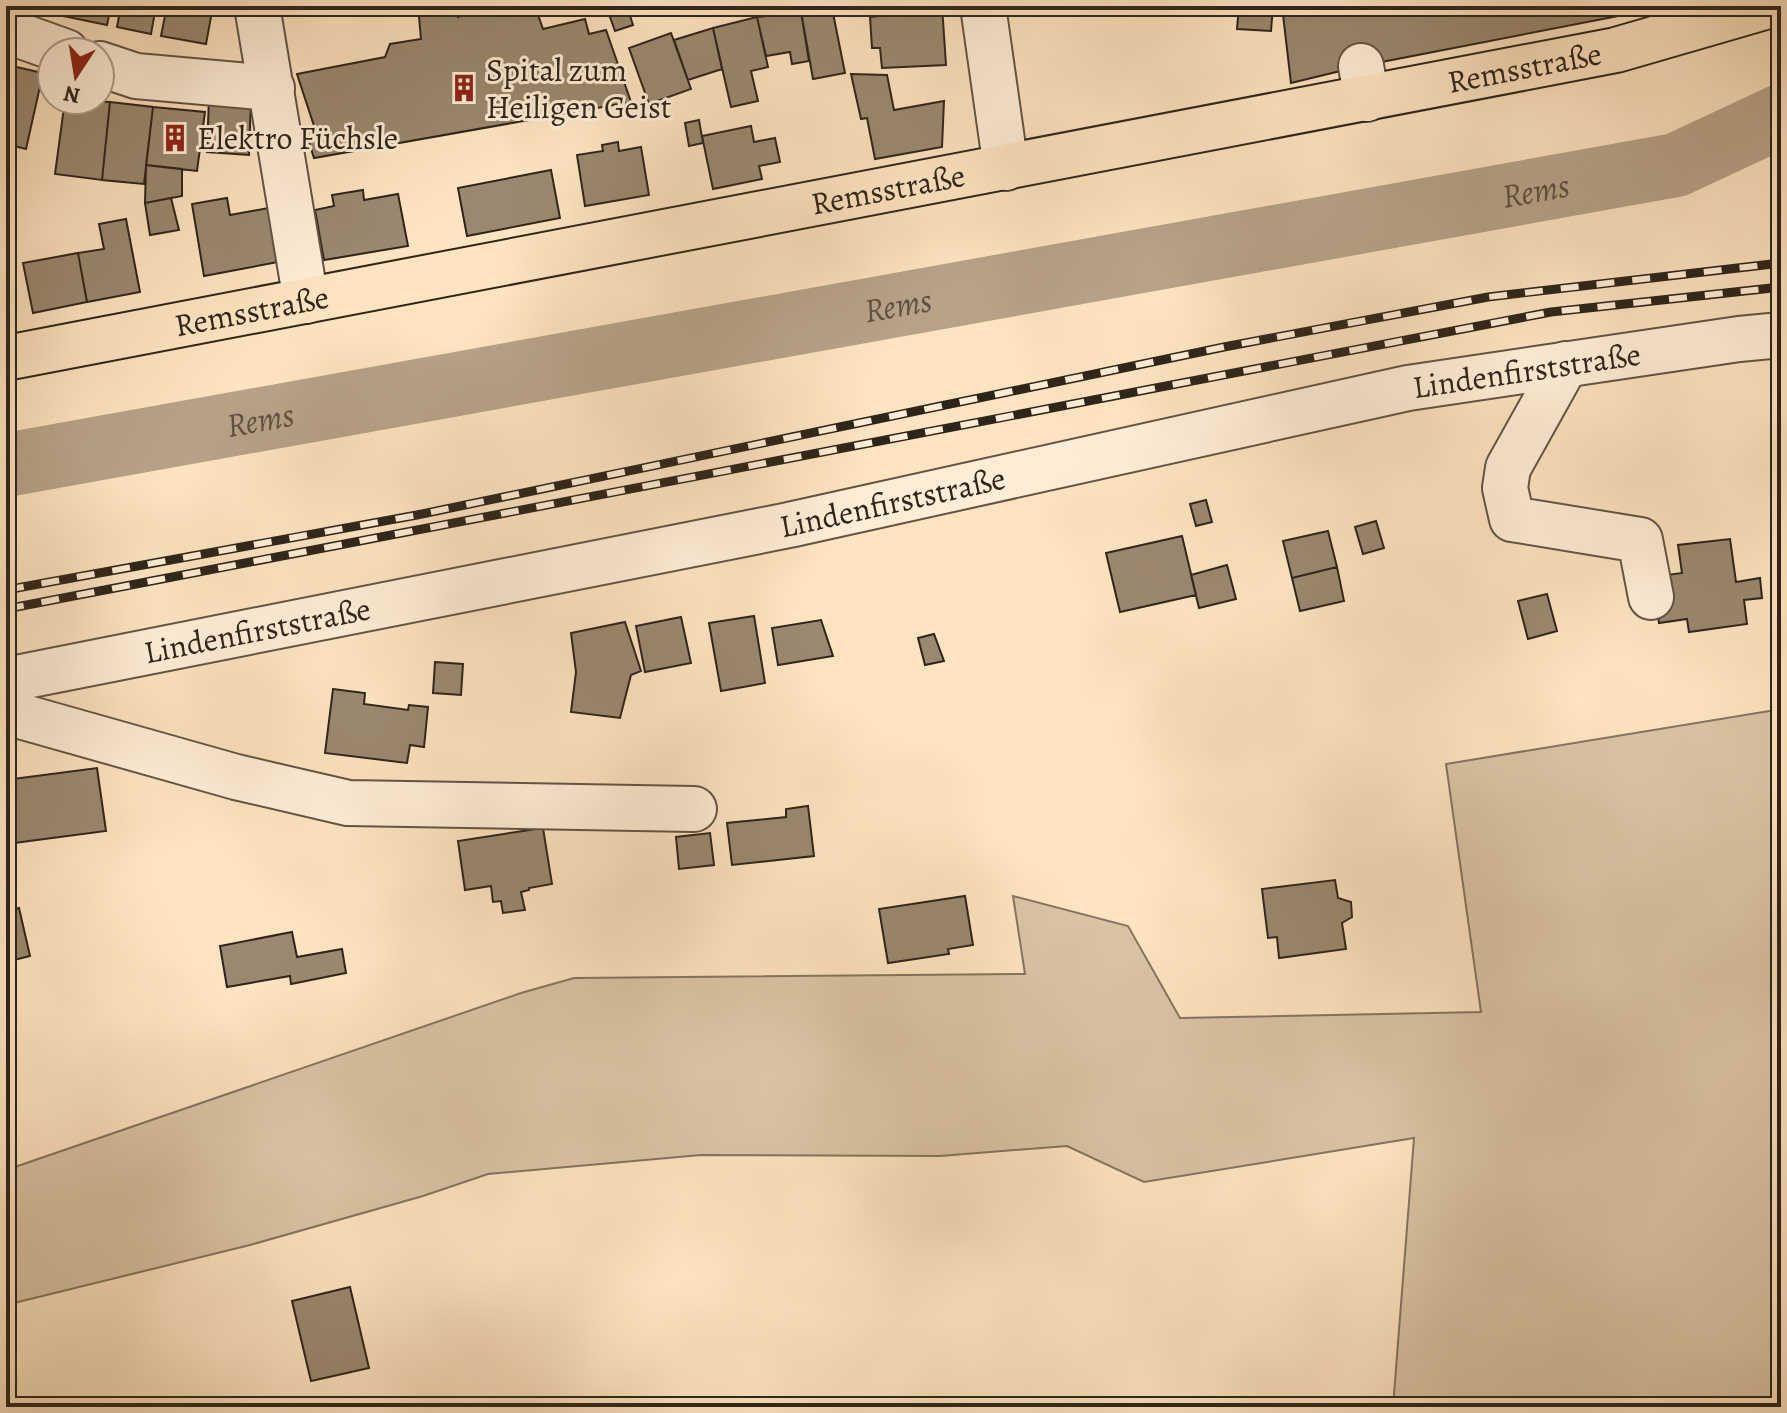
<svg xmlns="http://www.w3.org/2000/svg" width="1787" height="1413" font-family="Alegreya,serif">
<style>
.green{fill:#dac3a4;stroke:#84745f;stroke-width:2}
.water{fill:#b7a288;stroke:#80705c;stroke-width:2}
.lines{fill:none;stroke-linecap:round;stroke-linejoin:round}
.river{stroke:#b7a288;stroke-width:64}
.building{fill:#9a8870;stroke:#2e251a;stroke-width:2}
.minor-casing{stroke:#625444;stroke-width:48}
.major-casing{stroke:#2e251a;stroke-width:48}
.minor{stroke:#feedd6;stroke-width:44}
.major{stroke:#fde3c0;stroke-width:44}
.rail-casing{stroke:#2e251a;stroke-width:9}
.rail{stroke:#feedd6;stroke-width:6;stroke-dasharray:18;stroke-linecap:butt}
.labels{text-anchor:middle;stroke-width:6;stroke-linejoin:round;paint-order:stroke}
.street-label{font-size:32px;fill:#2e251a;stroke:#feedd6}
.poi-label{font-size:32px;fill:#2e251a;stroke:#feedd6;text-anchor:start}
.water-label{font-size:34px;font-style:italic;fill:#5e5140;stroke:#feedd6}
</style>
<rect width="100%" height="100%" fill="#fde3c0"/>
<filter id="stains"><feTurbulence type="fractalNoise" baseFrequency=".0025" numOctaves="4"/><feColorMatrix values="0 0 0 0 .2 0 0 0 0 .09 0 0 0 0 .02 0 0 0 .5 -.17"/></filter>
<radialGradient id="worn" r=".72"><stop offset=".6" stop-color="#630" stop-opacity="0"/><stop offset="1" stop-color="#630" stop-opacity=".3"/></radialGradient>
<path class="green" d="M1781 709V1407H1393L1414 1138 1144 1182 1067 1146 940 1156 701 1155 488 1174 423 1196 250 1245 6 1305V1170L521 993 574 978 1025 974 1013 896 1128 926 1180 1018 1481 1012 1446 764Z"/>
<path class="water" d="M1781 98V149L1751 151 1676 165 1751 113Z"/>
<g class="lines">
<path class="river" id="s1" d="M6 465 1676 165 1781 116"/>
</g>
<path class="building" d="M65 6H111L107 25 63 16Z
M121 6H156L151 34 117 27Z
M167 6H213L206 44 161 36Z
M418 6H458V17L494 6H535L543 29 585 19 589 34 606 30 631 102 314 158 306 133 315 129 297 74 385 57 390 44 421 39Z
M606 6H627L633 25 615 31Z
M878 6H942L946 65 882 68 880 48H872L870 17 879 16Z
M1239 6H1273L1271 31 1237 29Z
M1282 6H1670L1361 66 1291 83Z
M832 8 845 73 813 79 801 12Z
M801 12 809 61 792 64 790 52 766 56 757 17Z
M757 17 768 67 751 71 758 101 731 107 713 28Z
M713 28 722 69 688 80 674 40Z
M671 33 691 89 649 104 629 48Z
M12 66 43 73 26 149 6 144V90Z
M851 74 887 75 894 110 944 101 942 147 875 159 867 118 861 119Z
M209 97 251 99 249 155 207 152Z
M65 100 110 102 102 180 55 174Z
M110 102 153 107 144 184 102 180Z
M153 107 205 112 197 171 146 165Z
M699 120 703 143 689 146 685 123Z
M751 126 754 142 775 138 780 162 759 166 762 179 713 189 702 136Z
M618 142 619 151 641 147 649 195 585 206 577 155 603 151 602 145Z
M146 165 182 169V196L145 203Z
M551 170 560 218 467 236 458 188Z
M363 190 364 200 398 194 408 246 324 260 315 210 334 206 332 195Z
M171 198 179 230 150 235 145 203Z
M227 198 230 215 269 208 278 262 204 276 192 204Z
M126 219 140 292 87 302 78 253 104 249 99 224Z
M78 253 87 302 33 313 23 263Z
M1206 500 1212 522 1196 526 1190 504Z
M1376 521 1384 548 1363 554 1355 527Z
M1328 531 1337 567 1292 578 1283 541Z
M1182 536 1196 595 1120 612 1106 553Z
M1730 539 1736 582 1760 578 1762 598 1744 600 1747 624 1689 632 1687 619 1659 623 1653 577 1682 573 1678 545Z
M1227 565 1236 599 1199 608 1191 575Z
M1337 567 1344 601 1300 611 1292 578Z
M1547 594 1557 631 1528 639 1518 601Z
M754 616 765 683 721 691 709 623Z
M681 617 691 663 645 672 636 626Z
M821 620 833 656 778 665 772 628Z
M625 622 641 671 631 675 620 718 571 712 576 672 571 633Z
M934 634 944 661 925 665 918 638Z
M435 662 463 664 461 695 433 693Z
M333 689 365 693 364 704 408 710 409 705 428 707 424 747 410 745 407 763 325 753Z
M97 768 106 831 6 844V780Z
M808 806 814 856 732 865 727 823 786 817V809Z
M543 828 552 884 529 888V890L521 892 525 910 503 913 501 901 493 902 491 886 465 890 458 841Z
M710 833 714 865 679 869 676 837Z
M1335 880 1338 898 1351 902 1352 917 1342 923 1346 949 1279 958 1277 937 1268 938 1262 889Z
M965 896 973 945 948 949 949 954 888 963 879 909Z
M19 908 30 956 6 962V911Z
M292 932 297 957 342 949 346 973 291 984 290 976 227 987 220 946Z
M350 1287 369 1368 311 1381 292 1301Z"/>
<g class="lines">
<defs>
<g id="minor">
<path d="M257 6 306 301"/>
<path d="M983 6 1006 168"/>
<path d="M6 26 16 34 66 52"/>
<path d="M100 64 136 76 272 88"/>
<path d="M1361 66 1367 99"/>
<path d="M1566 364 1508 468 1505 488 1512 519 1640 540 1651 597"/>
<path id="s2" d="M6 680 789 525 1408 388 1739 339 1781 335"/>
<path d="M6 712 236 777 348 803 694 809"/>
</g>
<g id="major">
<path id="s3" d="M6 358 1616 50 1768 6"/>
</g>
</defs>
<use href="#minor" class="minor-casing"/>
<use href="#major" class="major-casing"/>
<use href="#minor" class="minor"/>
<use href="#major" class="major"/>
<defs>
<path id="rail" d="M6 590 417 515 1224 347 1488 297 1781 263
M6 609 1551 312 1781 287"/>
</defs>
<use href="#rail" class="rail-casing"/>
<use href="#rail" class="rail"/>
</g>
<defs>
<symbol id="building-bare" viewBox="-9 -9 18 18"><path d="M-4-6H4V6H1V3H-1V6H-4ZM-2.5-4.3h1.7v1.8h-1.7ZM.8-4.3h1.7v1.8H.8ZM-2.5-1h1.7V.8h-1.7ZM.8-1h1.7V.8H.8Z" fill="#8f2418" stroke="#feedd6" stroke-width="2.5" paint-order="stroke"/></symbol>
</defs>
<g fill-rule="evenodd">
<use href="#building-bare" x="444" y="68" width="40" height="40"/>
<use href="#building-bare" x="155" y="118" width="40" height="40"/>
</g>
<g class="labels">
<g class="street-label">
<text dy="11" stroke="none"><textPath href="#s3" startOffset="1546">Remsstraße</textPath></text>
<text dy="11" stroke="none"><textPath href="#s3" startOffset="898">Remsstraße</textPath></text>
<text dy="11" stroke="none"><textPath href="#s3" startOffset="250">Remsstraße</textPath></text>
<text dy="11" stroke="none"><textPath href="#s2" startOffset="1552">Lindenfirststraße</textPath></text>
<text dy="11" stroke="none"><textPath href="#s2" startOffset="904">Lindenfirststraße</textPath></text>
<text dy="11" stroke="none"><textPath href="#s2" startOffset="256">Lindenfirststraße</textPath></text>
</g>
<g class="poi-label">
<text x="486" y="81">Spital zum<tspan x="486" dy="37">Heiligen Geist</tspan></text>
<text x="197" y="149">Elektro Füchsle</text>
</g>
<g class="water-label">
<text dy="12" stroke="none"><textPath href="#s1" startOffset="1554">Rems</textPath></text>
<text dy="12" stroke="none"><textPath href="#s1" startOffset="906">Rems</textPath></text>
<text dy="12" stroke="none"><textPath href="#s1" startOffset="258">Rems</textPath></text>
</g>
</g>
<rect width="1787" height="1413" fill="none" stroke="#fde3c0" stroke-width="32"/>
<rect x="8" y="8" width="1771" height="1397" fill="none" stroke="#2e251a" stroke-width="4"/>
<rect x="16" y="16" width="1755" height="1381" fill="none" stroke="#2e251a" stroke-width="2"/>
<g transform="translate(76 76) rotate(192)"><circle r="38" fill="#feedd6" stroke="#ab9d8b" stroke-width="2"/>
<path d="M0-6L14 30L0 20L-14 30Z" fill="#8f2418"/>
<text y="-12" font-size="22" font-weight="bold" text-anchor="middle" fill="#2e251a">N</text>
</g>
<rect width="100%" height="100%" filter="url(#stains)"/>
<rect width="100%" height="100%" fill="url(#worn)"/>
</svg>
